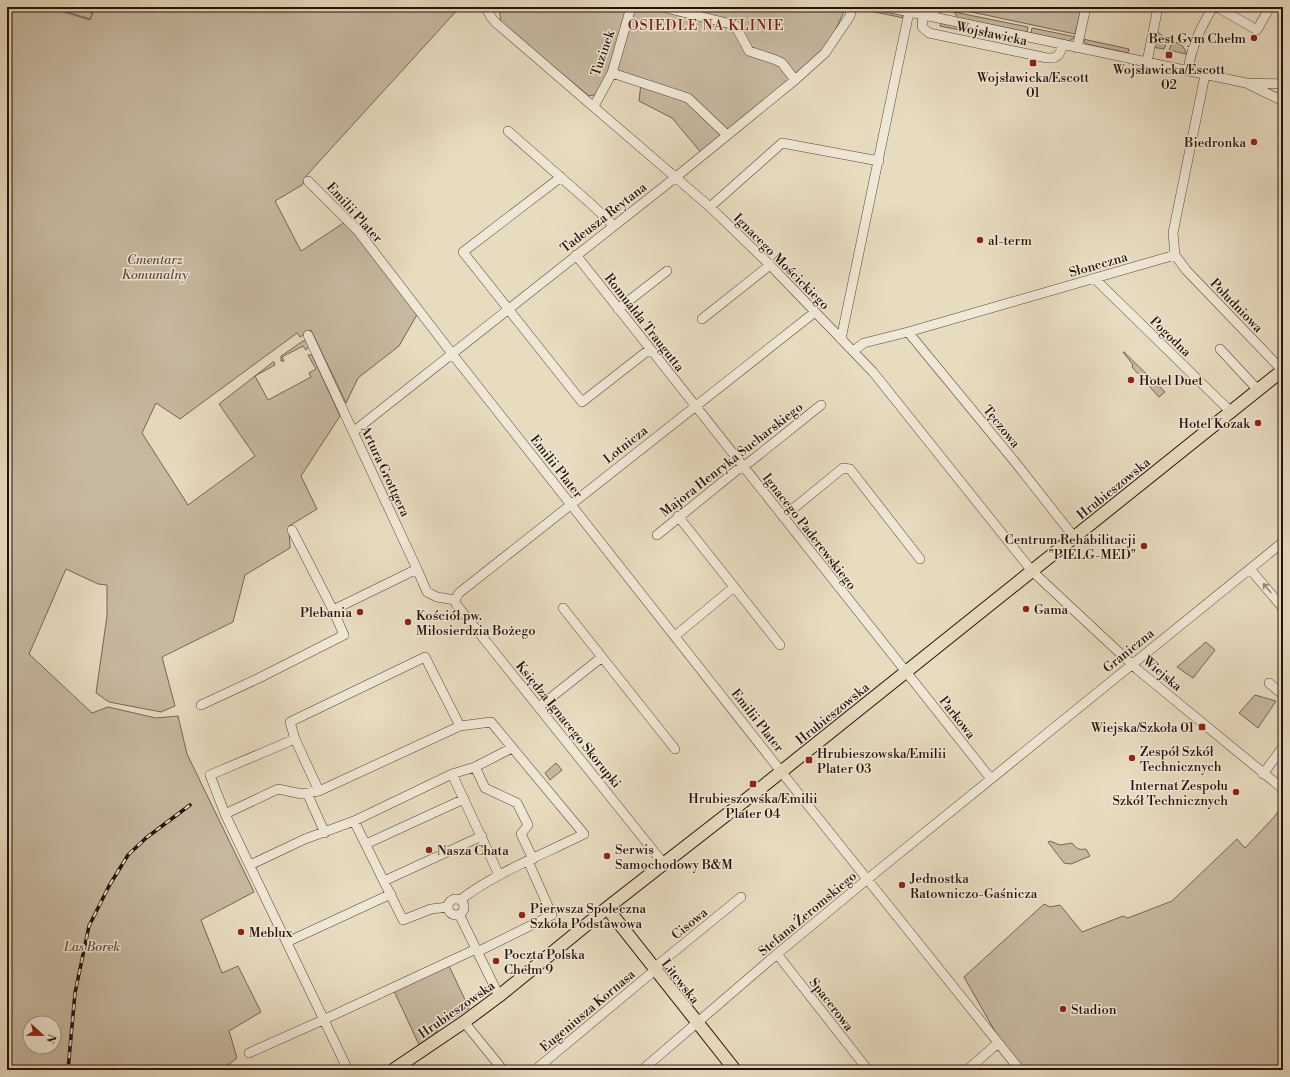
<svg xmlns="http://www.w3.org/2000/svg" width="1290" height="1077" font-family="'Libre Bodoni',serif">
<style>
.green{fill:#c7b9a1;stroke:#766556;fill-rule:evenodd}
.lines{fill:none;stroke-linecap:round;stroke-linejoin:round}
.minor-casing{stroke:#564438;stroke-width:10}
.major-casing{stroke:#25110a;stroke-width:14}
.minor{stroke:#f0e8d6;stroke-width:9}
.major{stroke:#e8dcc0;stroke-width:12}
.rail-casing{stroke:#25110a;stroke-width:3.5}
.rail{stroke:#f0e8d6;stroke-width:2;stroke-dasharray:6;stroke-linecap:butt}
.oneway{stroke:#95877a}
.poi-dot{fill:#8f2418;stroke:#f0e8d6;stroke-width:1.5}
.labels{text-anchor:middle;stroke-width:3;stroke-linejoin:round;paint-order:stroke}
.street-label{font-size:13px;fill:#25110a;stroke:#f0e8d6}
.poi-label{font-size:13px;fill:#25110a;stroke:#f0e8d6;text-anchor:start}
.park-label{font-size:13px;font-style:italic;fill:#5e4c3f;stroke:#f0e8d6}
.neighbourhood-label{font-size:14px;letter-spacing:1px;fill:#7a1f14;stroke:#f0e8d6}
</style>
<rect width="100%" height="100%" fill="#e8dcc0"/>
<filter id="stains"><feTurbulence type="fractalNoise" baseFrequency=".005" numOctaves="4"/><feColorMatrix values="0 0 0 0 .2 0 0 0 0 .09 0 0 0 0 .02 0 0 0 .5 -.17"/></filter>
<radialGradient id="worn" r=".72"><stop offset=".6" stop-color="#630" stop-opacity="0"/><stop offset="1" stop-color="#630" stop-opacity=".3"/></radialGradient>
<path class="green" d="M7 7H48L90 20 95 7H460L307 175 302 185 275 201 301 251 342 224 347 220 419 311 399 346 358 378 346 403 311 330 300 337 297 333 180 419 156 403 142 433 188 505 255 456 219 404 273 362H274L275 365 255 376 268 400 311 377 309 373 316 369 308 355H312L340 416 301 476 317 509 289 526 290 548 245 575 233 622 162 657 175 706 161 712 109 702 96 693 107 616V585L98 584 66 569 29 654 92 713 108 707 156 718 178 716 187 754 254 892 201 920 222 973 238 966 261 1012 229 1031 237 1058 221 1070H7ZM30 1023H54V1047H30Z
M52 7H94L90 19Z
M499 7H838L845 9 825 53 703 155 672 118 639 101 641 83 612 73 594 95 589 96 501 23Z
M861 7 902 15 904 18 860 9Z
M948 7H1082L1075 34Z
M954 12 1028 27 1027 32 958 18Z
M941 23 1025 41 1024 43 940 26Z
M1032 28 1076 37 1069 41 1031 33Z
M1157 33H1159L1167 39V42L1164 49 1152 47Z
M1083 39 1129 49 1128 53 1086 44Z
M1173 41 1182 45 1186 52V54L1169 50Z
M303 341H307L309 346 306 350 303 346 282 357 284 361H281V356Z
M1123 352H1124L1165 392 1159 397 1132 367 1133 365Z
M1206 642 1215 650 1193 678 1177 667Z
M1255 695 1276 701 1258 728 1239 713Z
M556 763 562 770 550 780 545 773Z
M1283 804V1070H1025L1000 1040 964 977 1044 904 1050 907 1060 905 1082 932 1123 916 1128 918 1172 901 1237 839 1245 848 1275 816Z
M1050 841 1060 845 1072 843C1077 849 1079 850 1086 849L1090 856 1071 864 1064 863 1048 842Z
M449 966 469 1008 440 1027 431 1038 420 1047 394 991Z"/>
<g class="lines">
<defs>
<path id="minor" d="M662 7 735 25 749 51 776 60 782 63 795 80
M886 7 1246 83 1283 101
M1217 7 1257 30 1270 7
M487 10 491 17 495 22 710 207 770 265 873 372 1032 571 1138 670 1283 789
M923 15 922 27 929 33 1047 58C1058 59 1060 54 1063 45
M933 17 935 7
M1077 48 1086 7
M1147 62 1158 7
M1188 71C1191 47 1201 27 1213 7
M612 73 688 98 727 135
M1249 83 1283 84
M594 106 612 73 631 7
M508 131 590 203 613 225
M561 177 463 252 582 402 650 349
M308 181 358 231 457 360 787 779 1020 1070
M710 207 782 143 879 161
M576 255 991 779
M1175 255 1186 270 1283 371
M1094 278 1231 412
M618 309 667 271
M702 319 770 265
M908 332 1015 462 1074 537
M308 335 417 569 427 592 437 597 455 600
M841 339 909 12
M1220 349 1258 390
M853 351 864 343 908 332 1175 255 1173 233 1205 75
M353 432 676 177 795 80 825 53 850 16 852 7
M678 516 780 645
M783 517 843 468 850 469 920 559
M292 530 333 610
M657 535 737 470 751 461 821 405
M1250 569 1283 608
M455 600 459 593 815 312
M455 600 456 604 664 864
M563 608 675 749
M675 636 734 587
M1269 683 1283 695
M201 705 259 678 344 635 333 610 417 569
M539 707 602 657
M295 739 210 775 225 814 348 1070
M475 767 485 788 517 803 528 825 521 834 533 859
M452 774 499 875
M1263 774 1283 747
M307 793 325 833
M225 814 278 789 302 794 319 791 460 726 425 657 290 722 295 739 319 791
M354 821 403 920 431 909 448 907
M366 844 464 799
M250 865 305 839 354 821 452 774 475 767 512 748
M384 881 482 836
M448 907a8 8 0 1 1 16 0a8 8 0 1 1-16 0Z
M460 900C497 872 542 855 584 834L491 722 460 726
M459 914 499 996
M287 942 391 894
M477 952 552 915 528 861
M777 954 868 1070
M654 968 741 897
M464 1022 503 1070
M249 1053 323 1020 476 949
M535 1070 655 970
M642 1070 777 954 864 882 1283 542
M967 1070 998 1043"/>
<path id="major" d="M607 908 735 1070
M393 1070 464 1022 499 996 607 908 757 791 1283 370"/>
</defs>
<use href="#minor" class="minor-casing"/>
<use href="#major" class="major-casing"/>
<use href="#minor" class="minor"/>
<use href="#major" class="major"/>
<defs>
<path id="rail" d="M68 1070 75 993 89 926 109 886 128 855 146 838 190 805"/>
</defs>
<use href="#rail" class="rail-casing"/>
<use href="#rail" class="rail"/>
</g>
<defs><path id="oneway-shaft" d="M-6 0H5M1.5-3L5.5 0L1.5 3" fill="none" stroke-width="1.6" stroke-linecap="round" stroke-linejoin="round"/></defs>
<use class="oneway" href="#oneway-shaft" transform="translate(1267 588) rotate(-130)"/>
<g class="poi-dot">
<circle cx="1254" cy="38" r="4"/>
<rect x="1165" y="51" width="8" height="8" rx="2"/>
<rect x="1029" y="59" width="8" height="8" rx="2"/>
<circle cx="1254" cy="142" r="4"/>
<circle cx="980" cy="240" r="4"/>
<circle cx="1131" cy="380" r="4"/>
<circle cx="1258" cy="423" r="4"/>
<circle cx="1144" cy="546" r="4"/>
<circle cx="1026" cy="609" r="4"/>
<circle cx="360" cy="612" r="4"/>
<circle cx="408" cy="622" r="4"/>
<rect x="1198" y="723" width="8" height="8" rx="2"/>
<circle cx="1132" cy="758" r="4"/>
<rect x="805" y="756" width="8" height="8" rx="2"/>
<rect x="749" y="780" width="8" height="8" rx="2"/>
<circle cx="1236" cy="792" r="4"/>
<circle cx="429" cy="850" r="4"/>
<circle cx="607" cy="856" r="4"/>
<circle cx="902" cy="885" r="4"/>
<circle cx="522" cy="915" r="4"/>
<circle cx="241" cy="932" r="4"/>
<circle cx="496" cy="961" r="4"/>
<circle cx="1063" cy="1009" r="4"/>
</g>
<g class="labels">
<g class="street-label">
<text transform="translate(992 33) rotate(12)" y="5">Wojsławicka</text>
<text transform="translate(602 53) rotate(-71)" y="5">Tuzinek</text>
<text transform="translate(355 212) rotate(48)" y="5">Emilii Plater</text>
<text transform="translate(603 217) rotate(-38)" y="5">Tadeusza Reytana</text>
<text transform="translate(782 261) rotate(45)" y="5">Ignacego Mościckiego</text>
<text transform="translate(1098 264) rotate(-16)" y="5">Słoneczna</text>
<text transform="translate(1237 305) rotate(46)" y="5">Południowa</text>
<text transform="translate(645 322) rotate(52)" y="5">Romualda Traugutta</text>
<text transform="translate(1171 336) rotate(44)" y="5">Pogodna</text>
<text transform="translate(1002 426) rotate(51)" y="5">Tęczowa</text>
<text transform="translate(625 444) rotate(-38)" y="5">Lotnicza</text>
<text transform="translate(731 459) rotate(-38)" y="5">Majora Henryka Sucharskiego</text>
<text transform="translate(557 466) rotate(52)" y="5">Emilii Plater</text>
<text transform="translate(386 471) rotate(65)" y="5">Artura Grottgera</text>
<text transform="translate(1113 488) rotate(-39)" y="5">Hrubieszowska</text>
<text transform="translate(810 531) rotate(52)" y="5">Ignacego Paderewskiego</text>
<text transform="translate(1128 650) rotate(-39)" y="5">Graniczna</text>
<text transform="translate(1163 673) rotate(40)" y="5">Wiejska</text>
<text transform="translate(832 713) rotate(-39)" y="5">Hrubieszowska</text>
<text transform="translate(958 717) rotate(52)" y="5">Parkowa</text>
<text transform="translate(758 720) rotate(52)" y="5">Emilii Plater</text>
<text transform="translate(569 724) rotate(51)" y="5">Księdza Ignacego Skorupki</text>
<text transform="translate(807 913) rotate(-40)" y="5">Stefana Żeromskiego</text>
<text transform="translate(689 923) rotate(-39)" y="5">Cisowa</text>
<text transform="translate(681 981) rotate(52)" y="5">Litewska</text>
<text transform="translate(832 1004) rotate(52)" y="5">Spacerowa</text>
<text transform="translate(456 1009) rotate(-35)" y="5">Hrubieszowska</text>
<text transform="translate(587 1010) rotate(-40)" y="5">Eugeniusza Kornasa</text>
</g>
<g class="poi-label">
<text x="1246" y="43" text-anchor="end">Best Gym Chełm</text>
<text x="1169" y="74" text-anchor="middle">Wojsławicka/Escott<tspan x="1169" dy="15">02</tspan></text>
<text x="1033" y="82" text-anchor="middle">Wojsławicka/Escott<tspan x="1033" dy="15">01</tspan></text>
<text x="1246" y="147" text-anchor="end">Biedronka</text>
<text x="988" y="245">al-term</text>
<text x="1139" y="385">Hotel Duet</text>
<text x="1250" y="428" text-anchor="end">Hotel Kozak</text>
<text x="1136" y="544" text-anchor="end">Centrum Rehabilitacji<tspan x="1136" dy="15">"PIELG-MED"</tspan></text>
<text x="1034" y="614">Gama</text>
<text x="352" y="617" text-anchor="end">Plebania</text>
<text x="416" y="620">Kościół pw.<tspan x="416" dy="15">Miłosierdzia Bożego</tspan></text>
<text x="1194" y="732" text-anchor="end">Wiejska/Szkoła 01</text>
<text x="1140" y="756">Zespół Szkół<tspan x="1140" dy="15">Technicznych</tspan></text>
<text x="817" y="758">Hrubieszowska/Emilii<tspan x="817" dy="15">Plater 03</tspan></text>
<text x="1228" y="790" text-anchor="end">Internat Zespołu<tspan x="1228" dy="15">Szkół Technicznych</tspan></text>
<text x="753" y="803" text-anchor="middle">Hrubieszowska/Emilii<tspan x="753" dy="15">Plater 04</tspan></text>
<text x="615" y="854">Serwis<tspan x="615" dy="15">Samochodowy B&amp;M</tspan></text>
<text x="437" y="855">Nasza Chata</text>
<text x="910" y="883">Jednostka<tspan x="910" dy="15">Ratowniczo-Gaśnicza</tspan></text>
<text x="530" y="913">Pierwsza Społeczna<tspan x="530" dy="15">Szkoła Podstawowa</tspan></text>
<text x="249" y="937">Meblux</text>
<text x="504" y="959">Poczta Polska<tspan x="504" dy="15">Chełm 9</tspan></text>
<text x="1071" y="1014">Stadion</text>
</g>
<g class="park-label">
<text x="155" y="264">Cmentarz<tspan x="155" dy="15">Komunalny</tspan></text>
<text x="92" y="951">Las Borek</text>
</g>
<g class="neighbourhood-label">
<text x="706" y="30">OSIEDLE NA KLINIE</text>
</g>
</g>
<rect width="1290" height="1077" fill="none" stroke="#e8dcc0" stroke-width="24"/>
<rect x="8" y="8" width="1274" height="1061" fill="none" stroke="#25110a" stroke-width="2"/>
<rect x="12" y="12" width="1266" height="1053" fill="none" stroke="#25110a"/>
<g transform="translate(42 1035) rotate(112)"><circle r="19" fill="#f0e8d6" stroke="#9f9284"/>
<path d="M0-3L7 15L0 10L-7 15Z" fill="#8f2418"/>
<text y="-6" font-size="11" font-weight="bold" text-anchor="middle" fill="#25110a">N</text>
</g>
<rect width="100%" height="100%" filter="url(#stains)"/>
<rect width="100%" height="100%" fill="url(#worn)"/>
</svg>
